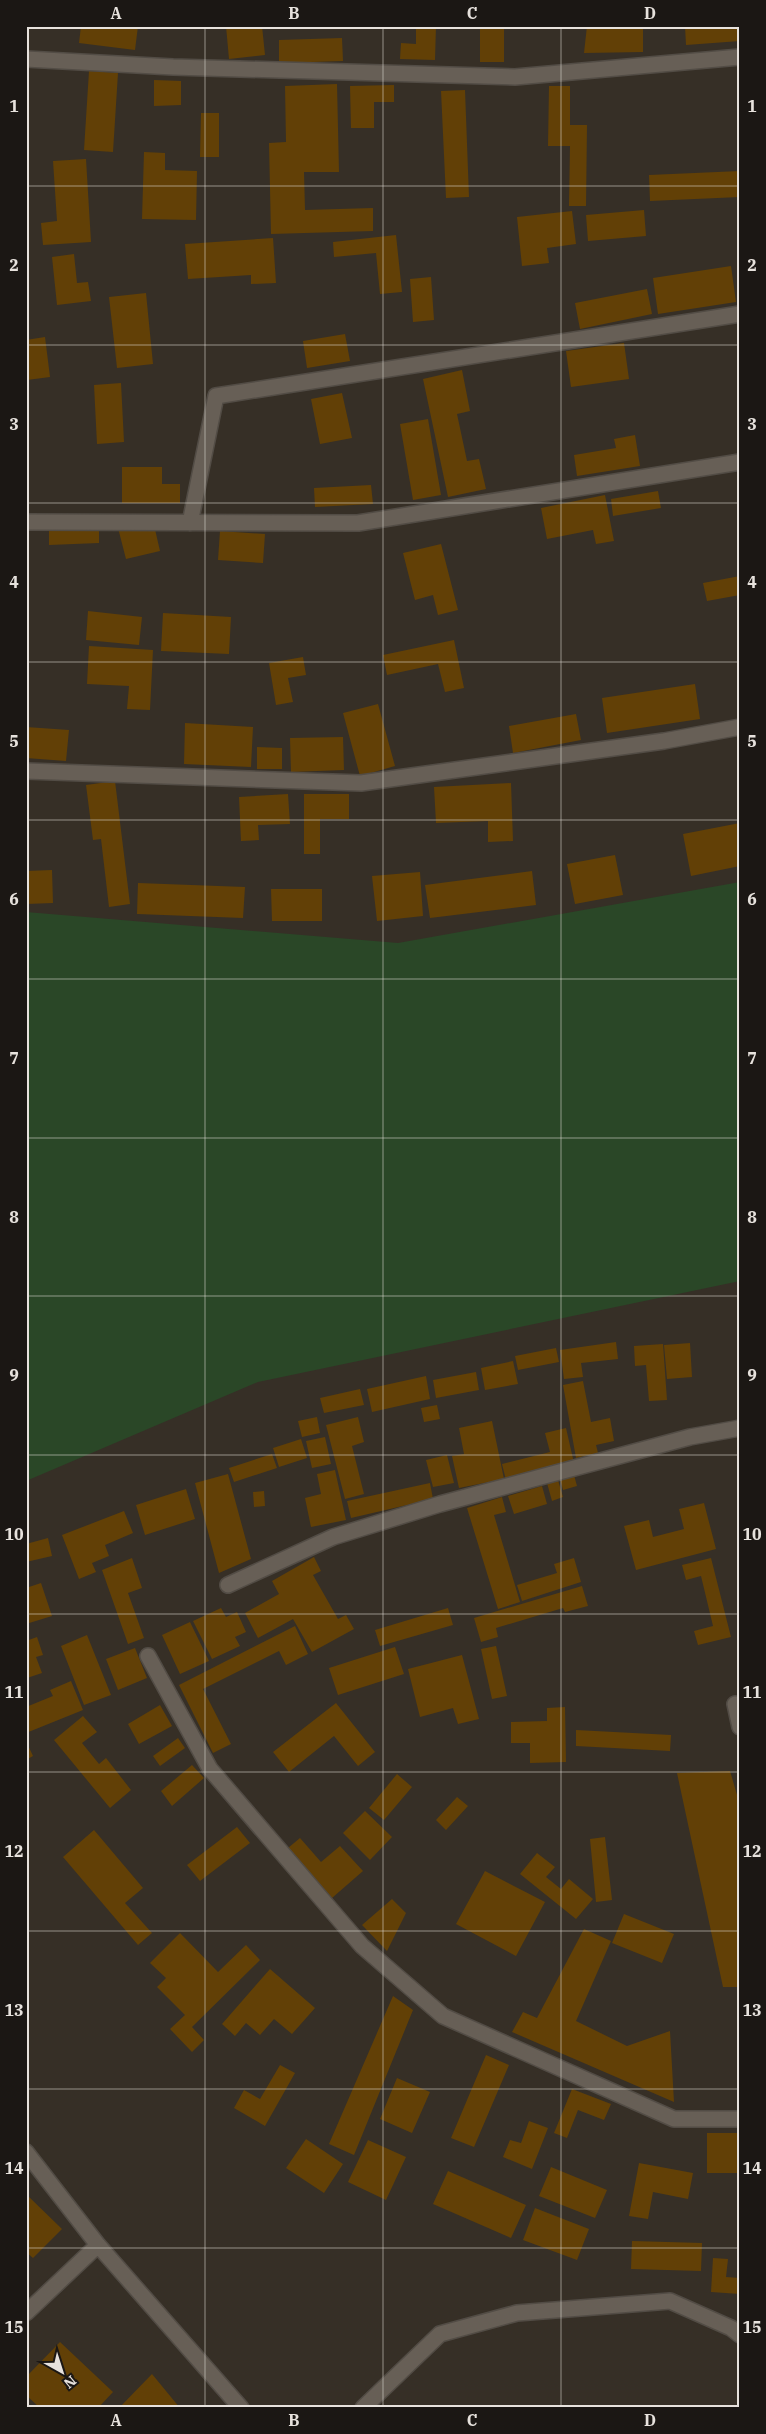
<svg xmlns="http://www.w3.org/2000/svg" width="766" height="2434" font-family="'IBM Plex Serif',serif">
<style>
.green{fill:#2a4727}
.building{fill:#624006}
.lines{fill:none;stroke-linecap:round;stroke-linejoin:round}
.service-casing{stroke:#524c45;stroke-width:18}
.minor-casing{stroke:#524c45;stroke-width:18}
.service{stroke:#675f56;stroke-width:15}
.minor{stroke:#675f56;stroke-width:15}
.grid{fill:none;stroke:#e7e2dd;stroke-width:1;stroke-opacity:0.55}
.neatline{fill:none;stroke:#e7e2dd;stroke-width:2}
.grid-label{font-size:16px;text-anchor:middle;font-weight:bold;fill:#e7e2dd}
</style>
<rect width="100%" height="100%" fill="#362f26"/>
<path class="green" d="M740 882V1281L258 1382 26 1481V912L398 943Z"/>
<path class="building" d="M81 26H138L135 50 79 43Z
M226 26H262L265 55 229 59Z
M416 26H436L435 60 400 59 401 43 416 44Z
M480 26H504V62H480Z
M587 26H643V52L584 53Z
M685 26H740V41L686 45Z
M342 38 343 61 279 63V40Z
M89 71 118 73 113 152 84 150Z
M154 80 181 81V105L154 106Z
M337 84 339 172H304L305 210 373 208V231L271 234 269 143 286 142 285 86Z
M394 85V102H374V128H351L350 86Z
M549 86H570V125H587L586 206H569L570 146H548Z
M465 90 469 197 446 198 441 91Z
M201 113H219V157H200Z
M144 152 165 153V170L197 171 196 220 142 219Z
M86 159 91 242 43 245 41 223 57 221 53 161Z
M740 171V197L650 201 649 175Z
M644 210 646 236 588 241 586 215Z
M572 211 576 244 547 248 549 263 522 266 517 217Z
M396 235 402 292 380 294 376 253 334 257 333 242Z
M273 238 276 283 251 284V275L188 279 185 244Z
M74 254 77 283 88 282 91 301 57 305 52 257Z
M731 266 736 302 658 314 653 278Z
M431 277 434 320 413 322 410 279Z
M647 289 652 314 580 329 575 303Z
M146 293 153 364 117 368 109 297Z
M345 334 350 361 307 368 303 341Z
M45 337 50 377 27 380 26 340Z
M624 343 629 379 571 387 566 351Z
M462 370 470 411 457 414 467 461 479 459 486 489 448 497 423 379Z
M121 383 124 442 97 444 94 385Z
M342 393 352 438 320 444 311 399Z
M428 419 441 495 413 500 400 424Z
M635 435 640 466 577 476 574 455 616 448 614 439Z
M122 467H162V484H180V503H122Z
M371 485 373 504 315 507 314 488Z
M658 491 661 508 613 516 611 499Z
M605 495 614 541 596 544 593 530 547 539 541 508Z
M154 525 160 551 126 559 118 528Z
M99 528V543L49 545V530Z
M220 531 265 534 263 563 218 560Z
M441 544 458 610 438 615 433 595 415 600 403 553Z
M740 576V595L707 601 703 583Z
M88 611 142 617 139 645 86 640Z
M163 613 231 617 229 654 161 651Z
M454 640 464 688 445 692 438 664 387 675 383 655Z
M89 646 153 650 150 710 127 709 129 686 87 684Z
M303 657 306 675 288 678 293 702 276 705 269 663Z
M695 684 700 719 607 733 602 698Z
M378 704 395 766 360 776 343 713Z
M576 714 581 740 513 753 509 726Z
M185 723 253 727 251 767 184 764Z
M26 727 69 730 66 761 26 758Z
M343 737 344 770 291 772 290 738Z
M257 747 282 748V769H257Z
M115 781 130 904 109 907 101 839 93 840 86 785Z
M511 783 513 841 488 842V821L436 823 434 787Z
M288 794 290 824 258 825 259 840 241 841 239 797Z
M304 794H349V819H320V854H304Z
M740 823V866L691 876 683 834Z
M615 855 623 895 575 904 567 864Z
M52 870 53 903 26 904V871Z
M532 871 536 905 430 918 425 885Z
M420 872 423 916 377 921 372 876Z
M138 883 245 887 243 918 137 914Z
M271 889H322V921H272Z
M616 1342 618 1359 581 1363 583 1377 564 1379 560 1350Z
M690 1343 692 1377 667 1379 664 1345Z
M663 1344 667 1400 649 1401 646 1365 635 1366 634 1346Z
M556 1348 559 1362 518 1370 515 1356Z
M513 1361 518 1384 485 1390 481 1368Z
M476 1372 479 1390 436 1398 433 1380Z
M426 1376 430 1399 372 1412 367 1389Z
M583 1381 591 1422 610 1418 614 1441 596 1445 598 1453 576 1458 563 1385Z
M360 1389 364 1405 324 1413 320 1398Z
M437 1405 440 1419 424 1422 421 1408Z
M317 1417 320 1433 302 1437 298 1421Z
M358 1417 364 1442 352 1446 364 1494 345 1499 326 1425Z
M492 1421 504 1479 459 1488 452 1456 464 1454 459 1428Z
M566 1428 574 1463 506 1480 502 1464 550 1452 545 1433Z
M325 1437 331 1464 312 1468 306 1441Z
M301 1439 307 1458 279 1467 273 1448Z
M272 1454 277 1468 234 1482 229 1468Z
M447 1455 454 1483 433 1487 426 1460Z
M335 1470 346 1520 311 1527 305 1498 321 1494 317 1474Z
M228 1474 251 1559 219 1573 195 1483Z
M574 1475 577 1486 563 1490 560 1479Z
M558 1480 563 1497 552 1501 547 1483Z
M430 1483 433 1499 351 1518 347 1501Z
M542 1486 547 1504 514 1514 508 1496Z
M186 1489 195 1519 145 1535 136 1505Z
M264 1491 265 1506 254 1507 253 1492Z
M502 1497 506 1512 494 1515 520 1602 498 1609 467 1508Z
M704 1503 716 1549 636 1570 624 1526 649 1520 653 1537 684 1529 679 1509Z
M124 1511 133 1533 105 1545 109 1556 92 1563 96 1572 79 1579 62 1535Z
M48 1538 52 1556 26 1562V1544Z
M314 1557 321 1571 313 1575 338 1619 346 1615 354 1629 312 1652 293 1619 258 1638 245 1613 279 1594 272 1581Z
M132 1558 142 1588 128 1593 144 1638 128 1644 102 1570Z
M574 1558 581 1582 522 1601 517 1585 557 1573 554 1564Z
M711 1558 731 1637 698 1645 694 1631 713 1626 701 1576 686 1580 682 1565Z
M41 1583 52 1616 26 1624V1588Z
M582 1586 588 1606 565 1612 563 1608 496 1628 498 1637 481 1642 474 1618Z
M221 1608 226 1617 237 1612 246 1632 235 1637 240 1646 212 1659 193 1621Z
M448 1608 453 1625 380 1646 375 1630Z
M190 1622 209 1661 180 1674 162 1635Z
M295 1626 308 1654 286 1665 279 1651 203 1689 231 1744 213 1753 179 1685Z
M87 1635 111 1695 84 1705 61 1646Z
M37 1637 43 1655 36 1657 42 1673 27 1678 26 1641Z
M496 1646 507 1696 492 1699 481 1649Z
M395 1647 404 1674 338 1695 329 1668Z
M135 1648 147 1678 118 1690 106 1659Z
M462 1655 479 1719 458 1724 453 1708 420 1717 408 1669Z
M71 1681 83 1710 26 1733V1707L53 1696 50 1690Z
M336 1703 375 1752 358 1766 334 1736 289 1772 273 1752Z
M160 1705 172 1726 139 1744 128 1724Z
M565 1707 566 1762 530 1763V1743H511V1722L547 1721V1708Z
M83 1716 97 1732 82 1743 99 1764 106 1758 131 1790 110 1808 54 1740Z
M576 1730 671 1735 670 1751 576 1746Z
M178 1738 185 1748 160 1766 153 1756Z
M26 1741 33 1756 26 1760Z
M192 1765 204 1778 172 1806 161 1791Z
M730 1771 740 1805V1987H723L677 1773Z
M397 1774 412 1787 384 1820 369 1808Z
M457 1797 468 1806 446 1830 436 1820Z
M365 1811 392 1837 370 1860 343 1833Z
M237 1827 250 1843 200 1881 187 1865Z
M94 1830 143 1888 125 1903 152 1933 138 1945 63 1857Z
M605 1837 612 1900 596 1902 590 1839Z
M300 1838 321 1862 340 1846 363 1871 332 1898 288 1848Z
M537 1853 555 1867 546 1877 561 1889 569 1879 593 1899 576 1919 520 1874Z
M485 1871 545 1902 516 1956 456 1924Z
M392 1899 406 1913 387 1951 362 1925Z
M624 1914 674 1934 662 1963 612 1943Z
M584 1929 611 1941 576 2021 627 2046 670 2031 674 2102 512 2032 523 2012 537 2018Z
M180 1933 218 1972 246 1945 260 1960 192 2027 204 2040 192 2052 170 2029 185 2015 157 1987 166 1978 150 1963Z
M270 1969 315 2008 292 2034 274 2019 260 2035 246 2023 235 2036 222 2024Z
M393 1996 413 2010 354 2155 329 2144Z
M486 2055 509 2065 474 2147 451 2138Z
M280 2065 295 2073 265 2126 234 2108 244 2090 260 2099Z
M397 2078 430 2092 412 2133 380 2119Z
M572 2089 611 2104 604 2120 578 2110 567 2138 554 2133Z
M529 2121 548 2128 532 2169 503 2157 510 2140 521 2143Z
M707 2133H740V2173H707Z
M306 2139 343 2164 324 2193 286 2168Z
M368 2140 406 2157 386 2200 348 2182Z
M639 2163 693 2173 688 2199 653 2192 648 2219 629 2216Z
M551 2167 607 2190 595 2218 539 2196Z
M448 2171 526 2205 511 2238 433 2204Z
M26 2194 62 2229 33 2258 26 2252Z
M535 2208 589 2229 577 2260 523 2240Z
M632 2241 702 2243 701 2271 631 2269Z
M713 2258 728 2259 726 2277 740 2278V2294L711 2292Z
M60 2342 113 2392 98 2408H40L26 2395V2377Z
M152 2374 180 2408H119Z"/>
<g class="lines">
<defs>
<path id="service" d="M26 59 173 67 515 77 740 57
M26 522 358 523 740 462
M190 523 216 396 740 314
M26 771 361 783 664 741 740 727
M228 1585 333 1537 440 1504 690 1437 740 1428
M735 1704 740 1727"/>
<path id="minor" d="M148 1656 210 1769 362 1946 443 2016 674 2119H740
M26 2152 98 2245 241 2408
M26 2313 98 2245
M363 2408 440 2334 517 2313 670 2301 731 2328 740 2335"/>
</defs>
<use href="#service" class="service-casing"/>
<use href="#minor" class="minor-casing"/>
<use href="#service" class="service"/>
<use href="#minor" class="minor"/>
</g>
<path class="grid" d="M205 26V2408M383 26V2408M561 26V2408M26 186H740M26 345H740M26 503H740M26 662H740M26 820H740M26 979H740M26 1138H740M26 1296H740M26 1455H740M26 1614H740M26 1772H740M26 1931H740M26 2089H740M26 2248H740"/>
<rect width="766" height="2434" fill="none" stroke="#1b1714" stroke-width="55"/>
<g transform="translate(62 2372) rotate(141)" stroke="#1b1714" stroke-width="4" paint-order="stroke">
<path d="M0-4L9 19L0 12L-9 19Z" fill="#e7e2dd"/>
<text y="-8" font-size="14" font-weight="bold" text-anchor="middle" fill="#e7e2dd">N</text>
</g>
<rect x="28" y="28" width="710" height="2378" class="neatline"/>
<g class="grid-label">
<text x="116" y="19">A</text>
<text x="294" y="19">B</text>
<text x="472" y="19">C</text>
<text x="650" y="19">D</text>
<text x="14" y="112">1</text>
<text x="752" y="112">1</text>
<text x="14" y="271">2</text>
<text x="752" y="271">2</text>
<text x="14" y="430">3</text>
<text x="752" y="430">3</text>
<text x="14" y="588">4</text>
<text x="752" y="588">4</text>
<text x="14" y="747">5</text>
<text x="752" y="747">5</text>
<text x="14" y="905">6</text>
<text x="752" y="905">6</text>
<text x="14" y="1064">7</text>
<text x="752" y="1064">7</text>
<text x="14" y="1223">8</text>
<text x="752" y="1223">8</text>
<text x="14" y="1381">9</text>
<text x="752" y="1381">9</text>
<text x="14" y="1540">10</text>
<text x="752" y="1540">10</text>
<text x="14" y="1698">11</text>
<text x="752" y="1698">11</text>
<text x="14" y="1857">12</text>
<text x="752" y="1857">12</text>
<text x="14" y="2016">13</text>
<text x="752" y="2016">13</text>
<text x="14" y="2174">14</text>
<text x="752" y="2174">14</text>
<text x="14" y="2333">15</text>
<text x="752" y="2333">15</text>
<text x="116" y="2426">A</text>
<text x="294" y="2426">B</text>
<text x="472" y="2426">C</text>
<text x="650" y="2426">D</text>
</g>
</svg>
